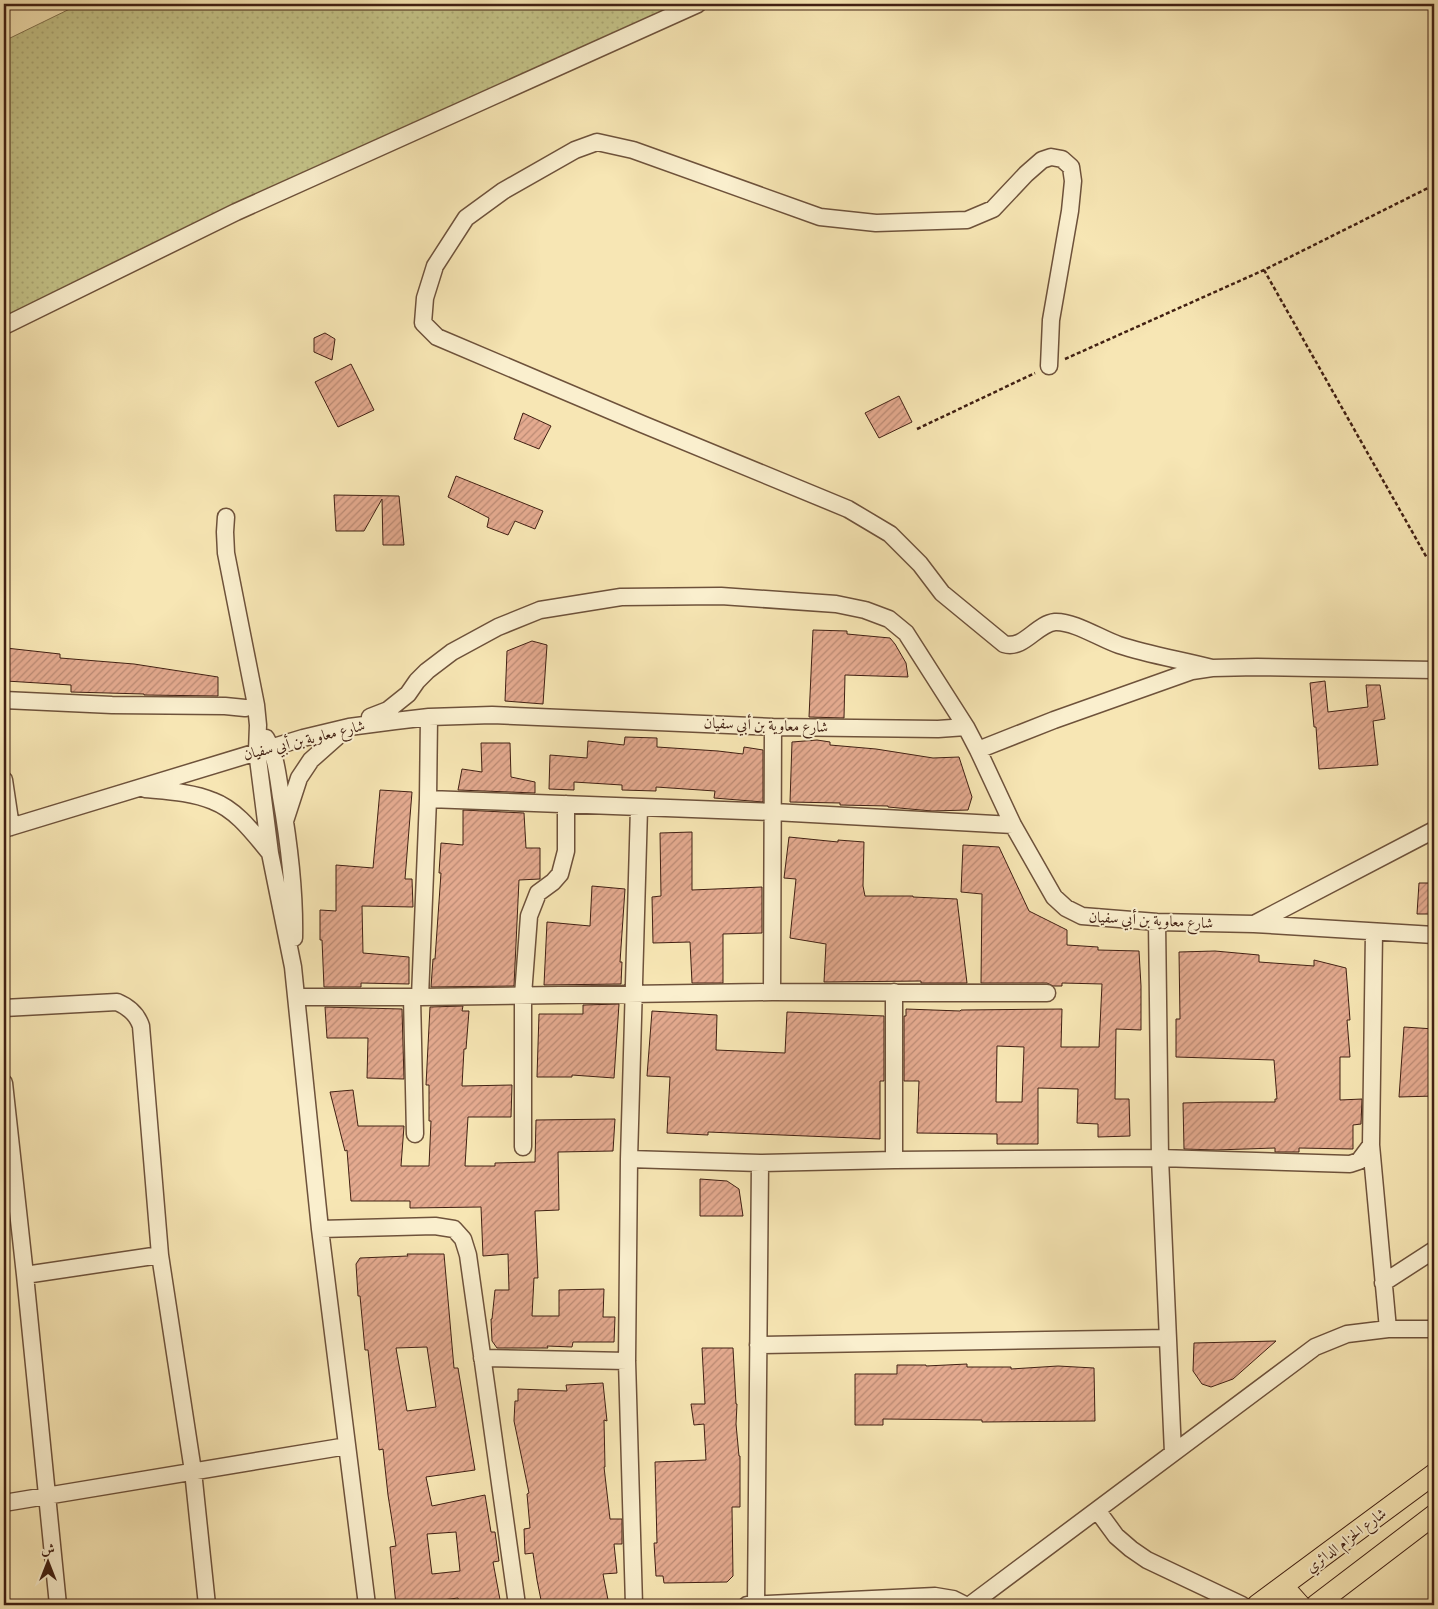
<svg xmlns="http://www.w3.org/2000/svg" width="1438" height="1609" font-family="Alegreya,Amiri,serif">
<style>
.grass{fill:url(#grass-dots);stroke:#82724e}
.building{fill:url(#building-hatch);stroke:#412013;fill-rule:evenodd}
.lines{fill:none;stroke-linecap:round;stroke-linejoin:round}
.minor-casing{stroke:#6e523b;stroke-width:19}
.major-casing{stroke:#412013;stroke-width:22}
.path{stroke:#412013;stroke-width:2.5;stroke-dasharray:4 2.5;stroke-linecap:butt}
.minor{stroke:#faefce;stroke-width:16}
.major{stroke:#f7e6b4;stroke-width:20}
.labels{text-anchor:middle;stroke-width:4;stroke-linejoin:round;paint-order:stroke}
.street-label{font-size:15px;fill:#412013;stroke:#faefce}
</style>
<defs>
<pattern id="grass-dots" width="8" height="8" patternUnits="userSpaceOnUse" patternTransform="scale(1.25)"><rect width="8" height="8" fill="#c4c388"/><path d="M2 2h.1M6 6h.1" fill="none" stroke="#aaa774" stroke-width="1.8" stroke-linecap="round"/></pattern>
<pattern id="building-hatch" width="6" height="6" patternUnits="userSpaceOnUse" patternTransform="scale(1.25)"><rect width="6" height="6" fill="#e4aa8f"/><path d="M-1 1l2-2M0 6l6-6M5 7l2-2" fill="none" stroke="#ba8a74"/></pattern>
</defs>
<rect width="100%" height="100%" fill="#f7e6b4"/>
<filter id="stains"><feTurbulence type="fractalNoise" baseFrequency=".004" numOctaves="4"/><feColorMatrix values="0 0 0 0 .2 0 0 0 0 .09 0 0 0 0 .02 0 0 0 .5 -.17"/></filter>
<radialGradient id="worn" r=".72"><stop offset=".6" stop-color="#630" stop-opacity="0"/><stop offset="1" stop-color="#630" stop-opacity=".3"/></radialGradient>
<path class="grass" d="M80 4H706L4 324V41Z"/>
<path class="building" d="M325 333 335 339 332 360 314 352V338Z
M351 364 374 410 338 427 315 382Z
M899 396 912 422 879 438 865 413Z
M523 413 551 426 539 449 514 439Z
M456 476 543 511 535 529 515 521 508 535 487 527 489 518 448 497Z
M334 495 399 496 404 545H383L382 499 364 531H336Z
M813 630 847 631V634L890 638 895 644 906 663 908 677 845 675 844 718 809 717Z
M532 641 547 645 543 704 505 701 507 651Z
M6 648 60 654V658L134 664 218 677V696L144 695V694L71 692V685L6 681Z
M1325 681 1328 712 1368 707 1366 685H1380L1385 719 1373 721 1378 765 1319 769 1316 727H1314L1310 683Z
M625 737 657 738V747L718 751 743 754 744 747 763 750V802L714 798 715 791 656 787V791L622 790V785L574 782V790L549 789 550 755 587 758 588 741 624 745Z
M817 740 830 742V745L876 749 933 758 959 757 972 797 968 810 932 811 888 807V806L840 805V803L790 802 792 742Z
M481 743H510L511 777 535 782V793L458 790 462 769 482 772Z
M380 790 412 792 405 879H412L413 907 362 906 363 953 409 957V984L361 983V987H324L322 940H320V910L336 911V865L373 868Z
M463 810 524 813 526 848H540V879L519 880 514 986 431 987 433 959H435L441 873H439L441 843 463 845Z
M692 832V890L762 887V933L723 934V983H692L690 942 653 943 652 897 661 896 660 833Z
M789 837 838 842V840L864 842 863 886 865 896H913V897L957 899 967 983H921V981L824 982 826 944 790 938 796 879 784 878Z
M963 845 999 847 1029 911 1067 930V945L1098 947V950L1139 951 1141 986V1030L1116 1029 1115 1099H1129L1130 1136 1098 1137V1124L1077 1123 1078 1089 1038 1088V1144H997V1134L917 1133 919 1081H904V1016H906V1009L960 1011 961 1010 1062 1009 1061 1047H1099L1102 984 1062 983V986H1053L1047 983H981L982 894 961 892ZM997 1046 1024 1047 1022 1102H996Z
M1419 883H1434V914H1417Z
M592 886 625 889 620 962H622L621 984 544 985 547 922 590 926Z
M1215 951 1259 955V962L1314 966V960L1346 968 1350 1020H1347L1350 1057H1340V1100L1362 1099 1361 1124 1353 1125V1149L1299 1148V1152H1275V1148L1216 1150 1184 1149 1183 1103 1217 1102H1275V1099H1277L1274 1060 1176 1057V1019H1180L1179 952Z
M619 1004 614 1078 572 1075V1077H537L539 1014H583V1005Z
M463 1006 462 1011H469L466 1049H464L462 1086 512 1085 511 1117H468L465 1166H495V1163L535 1162 536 1120 615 1119 613 1151 558 1152 559 1210 535 1211 538 1278H534L532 1316H559V1290L604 1289 603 1317H615L614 1342H573L572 1347 547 1346 548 1348H497L492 1341 491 1319H492L495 1290H509L508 1254 483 1256 481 1207 410 1208V1201H351L347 1150 345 1151 330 1092 353 1090 358 1126H404L401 1166H429L431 1121H429V1085H426L430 1007Z
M325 1007 402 1009 404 1079 367 1078 368 1038H327Z
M652 1011 717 1015 716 1050 785 1053 787 1012 884 1016V1081H880V1139L708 1132V1135L667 1133 670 1077 647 1076Z
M1404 1027 1434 1029V1096L1399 1097Z
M700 1179 727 1181 739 1189 743 1216H700Z
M407 1254H444L454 1368H458L475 1470 426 1477 432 1506 485 1495 491 1532H495L499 1561 493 1562 501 1605H460L458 1598 434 1601V1604L424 1605H396L390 1547 396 1546 388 1495 383 1449 379 1450 368 1350H365L360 1296H358L356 1264 360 1258 408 1256ZM427 1347 436 1407 407 1411 396 1348ZM456 1532 460 1571 432 1574 427 1534Z
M1276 1341 1233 1379 1211 1387 1202 1384 1193 1371 1194 1343Z
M702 1348H733L736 1404H737L736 1424 739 1456H740V1507H732L733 1576 727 1582 664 1583 663 1576H656L654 1543H657L655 1462 706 1460 704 1424 694 1425 691 1404H705Z
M967 1364V1367H1011V1369L1058 1366 1094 1368 1095 1421 982 1422V1420L883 1419V1425H855V1374H897V1365H926V1366Z
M603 1383 607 1421 604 1420 605 1467H604L610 1519H622V1544H614L617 1573 603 1574 609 1605H542L537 1580 533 1553 525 1554 524 1529 530 1528 527 1494 529 1493 514 1421 515 1401H518V1389L567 1391 566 1385Z"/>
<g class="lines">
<defs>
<path id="minor" d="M4 326 236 212 698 4
M1049 366 1051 320 1070 211 1073 181 1071 167 1062 159 1051 157 1042 160 1026 174 993 209 967 220 876 223 820 217 633 150 597 142 575 150 503 191 466 218 435 266 425 298 423 323 437 337 642 424 848 509 890 534 920 564 942 593 1004 644C1024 650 1036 624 1055 622 1074 621 1101 639 1119 645 1149 655 1182 660 1212 668
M226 517 225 532 226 553 256 705
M4 700 112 705 225 706 245 708 256 705 258 725 257 751 270 853 293 967 320 1229 367 1605
M370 717 388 710 408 694 417 681 427 671 452 652 498 627 540 610 621 597 721 596 836 604 865 610 889 619 906 633 966 727
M266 738C276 755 278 777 281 797 289 843 295 891 294 938
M978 750 1054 720 1192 671 1212 668 1257 667 1434 670
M4 780 11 827
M145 789C167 791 192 792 213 801 237 810 254 834 270 853
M428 799 774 812 1013 825
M285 821 299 778 311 760 346 729
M4 829 303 738 349 727 395 721 429 717 492 715 773 727 938 729 966 727 978 750 1013 825 1054 897 1066 908 1082 916 1157 922 1254 924 1434 935
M1157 922 1160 1158 1173 1453
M1254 924 1434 830
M772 992 773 727
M894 992V1160
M296 997H420L772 992 1047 993
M412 997 415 1134
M420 997 428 799 429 717
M4 1008 117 1002C129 1007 137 1014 141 1026L160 1255 193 1471 207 1605
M4 1083 25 1275 58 1605
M1371 1145 1388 1329
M523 1147V995L529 916 538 893 553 882 560 874 566 851V804
M629 1159 760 1163 894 1160 1160 1158 1350 1164 1359 1161 1371 1145 1374 932
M320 1229 435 1226 454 1229 463 1239 468 1255 517 1605
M25 1275 160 1255
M1383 1283 1434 1250
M758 1345 1168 1338
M482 1358 627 1361
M4 1503 347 1446
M1097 1510 1116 1536 1131 1549 1147 1560 1242 1605
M756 1604 760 1163
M634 1605 627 1361 629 1159 639 808
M747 1605 935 1596 953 1599 965 1605
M970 1605 1315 1347 1347 1334 1388 1329H1434"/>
<path id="major" d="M1283 1586 1300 1605
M1257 1605 1434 1474
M1316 1605 1434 1515"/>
</defs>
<use href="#minor" class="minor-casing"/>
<use href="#major" class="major-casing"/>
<path class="path" d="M1264 270 1427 558
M1065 359 1264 270 1434 185
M917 429 1035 373"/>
<use href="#minor" class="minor"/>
<use href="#major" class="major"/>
</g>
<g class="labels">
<g class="street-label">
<text transform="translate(766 725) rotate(2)" y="5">شارع معاوية بن أبي سفيان</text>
<text transform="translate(304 740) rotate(-14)" y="5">شارع معاوية بن أبي سفيان</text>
<text transform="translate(1151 920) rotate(3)" y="5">شارع معاوية بن أبي سفيان</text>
<text transform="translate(1346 1540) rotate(-37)" y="5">شارع الحزام الدائري</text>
</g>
</g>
<rect width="1438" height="1609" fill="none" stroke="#f7e6b4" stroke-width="20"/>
<rect x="5" y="5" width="1428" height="1599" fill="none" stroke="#412013" stroke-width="2.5"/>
<rect x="10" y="10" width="1418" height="1589" fill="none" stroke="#412013"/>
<g transform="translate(48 1562)" stroke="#faefce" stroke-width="4" paint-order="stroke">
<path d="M0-4L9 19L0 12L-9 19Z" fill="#412013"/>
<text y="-8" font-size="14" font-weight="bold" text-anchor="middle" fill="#412013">ش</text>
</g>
<rect width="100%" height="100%" filter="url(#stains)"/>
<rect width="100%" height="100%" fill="url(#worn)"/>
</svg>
